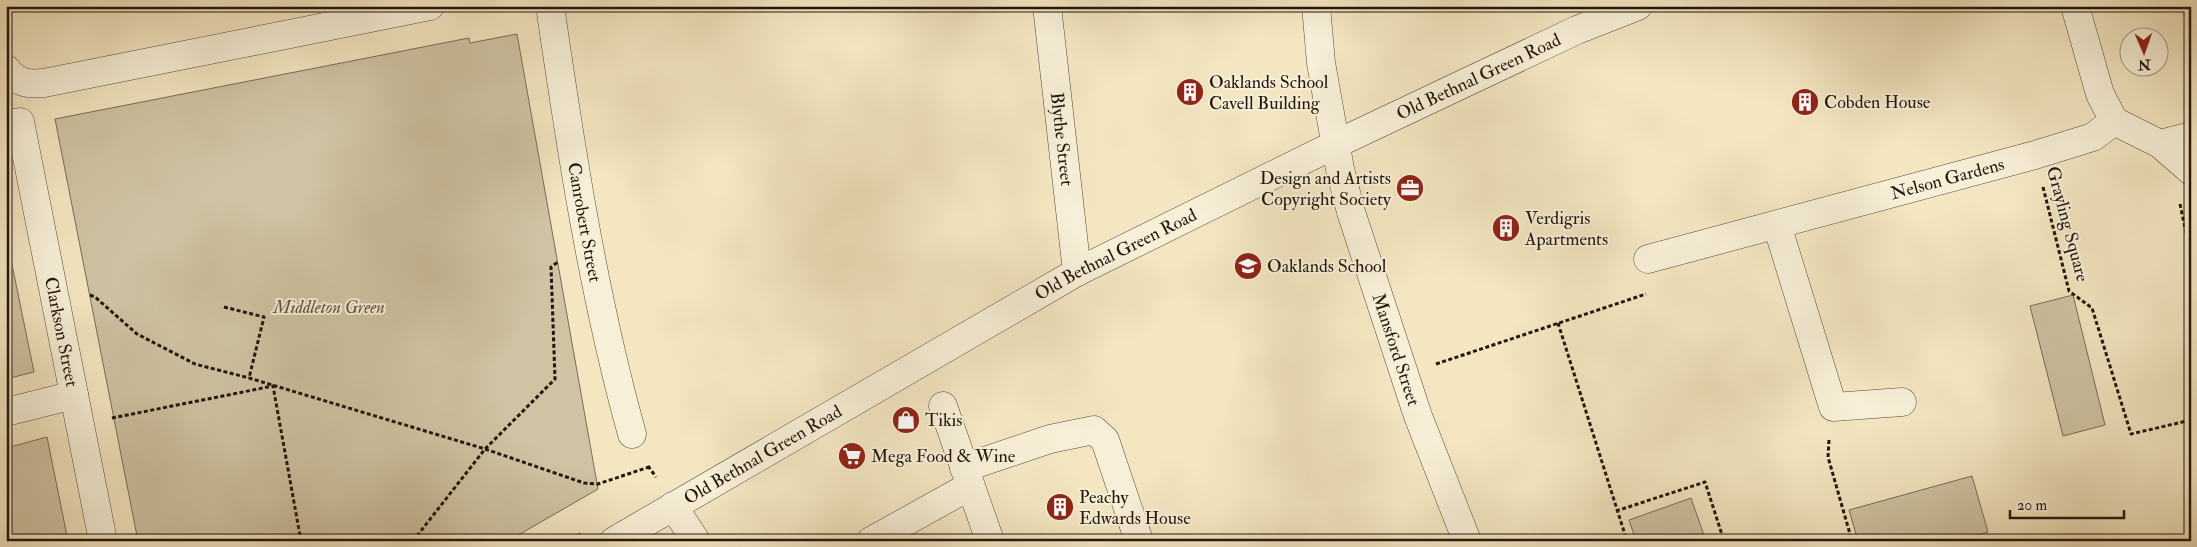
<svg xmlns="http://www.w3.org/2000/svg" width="2197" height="547" font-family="'IM FELL Double Pica',serif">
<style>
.green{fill:#cfc3a3;stroke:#786c58}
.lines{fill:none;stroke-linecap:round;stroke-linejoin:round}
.minor-casing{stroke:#564a3b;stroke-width:29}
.path{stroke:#22160e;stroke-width:3;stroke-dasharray:4 2.5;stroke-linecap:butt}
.minor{stroke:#f7efd7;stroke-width:28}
.labels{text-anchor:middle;stroke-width:4;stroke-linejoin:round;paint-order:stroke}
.street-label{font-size:18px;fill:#22160e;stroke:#f7efd7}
.poi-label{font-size:18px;fill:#22160e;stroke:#f7efd7;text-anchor:start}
.park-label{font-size:18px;font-style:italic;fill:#5f5342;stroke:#f7efd7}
</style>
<rect width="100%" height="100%" fill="#f3e6c1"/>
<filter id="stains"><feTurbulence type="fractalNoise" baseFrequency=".004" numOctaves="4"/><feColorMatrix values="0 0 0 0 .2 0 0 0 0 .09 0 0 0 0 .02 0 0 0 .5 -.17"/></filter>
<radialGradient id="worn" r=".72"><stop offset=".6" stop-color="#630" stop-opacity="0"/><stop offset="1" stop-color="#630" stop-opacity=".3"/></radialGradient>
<path class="green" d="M517 34 598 489 508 541H138L55 119 469 38 470 43Z
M8 245 34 372 6 379V246Z
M2073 295 2105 425 2063 436 2030 306Z
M47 437 68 541H6V448Z
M1972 476 1988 532 1955 541H1858L1849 510Z
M1691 498 1706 541H1636L1629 520Z"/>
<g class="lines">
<defs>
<g id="minor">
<path id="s1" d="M550 6C571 150 593 294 632 434"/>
<path id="s2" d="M1047 6 1077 272"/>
<path id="s3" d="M1316 6 1321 63 1340 169 1351 212 1418 416 1467 541"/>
<path d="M2075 6 2100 94 2114 121 2160 144 2191 136"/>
<path d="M6 69C17 82 26 85 44 83L430 6"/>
<path id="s4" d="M6 124 20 122 103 541"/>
<path d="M2160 144 2191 171"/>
<path d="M1777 225 1833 407 1902 402"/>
<path id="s5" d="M1648 259 2035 155 2093 137 2114 121"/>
<path d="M943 406 990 541"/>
<path d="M6 412 74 395"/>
<path d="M964 468 1050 439 1094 430 1105 440 1139 541"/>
<path d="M673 506 696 541"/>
<path id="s6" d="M614 541 1077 272 1336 144 1577 30 1638 6"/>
<path d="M871 541 970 486"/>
</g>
</defs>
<use href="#minor" class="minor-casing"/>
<path class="path" d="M2043 187 2069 291 2092 308 2131 434 2191 420
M2180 204 2191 257
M90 295 95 297 137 334 195 364 249 378 485 449 584 483 598 484 649 467
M224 307 264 317 249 378
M1558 323 1627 541
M1436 364 1646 294
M112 418 273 386 301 541
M1829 440 1828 457 1852 541
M648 466 656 477
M1616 511 1705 482 1724 541
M413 541 485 449 555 379 551 267 558 262
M568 541 580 534"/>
<use href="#minor" class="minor"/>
</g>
<defs>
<symbol id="building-disc" viewBox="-11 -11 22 22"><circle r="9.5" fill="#8f2418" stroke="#f7efd7"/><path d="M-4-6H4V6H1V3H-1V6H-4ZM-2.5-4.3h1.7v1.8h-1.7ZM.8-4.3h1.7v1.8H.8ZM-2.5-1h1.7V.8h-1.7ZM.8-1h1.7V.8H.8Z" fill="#fff"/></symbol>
<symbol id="office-disc" viewBox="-11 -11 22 22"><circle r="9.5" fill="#8f2418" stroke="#f7efd7"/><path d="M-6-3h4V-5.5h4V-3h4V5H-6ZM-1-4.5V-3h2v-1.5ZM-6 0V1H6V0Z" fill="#fff"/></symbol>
<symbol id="school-disc" viewBox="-11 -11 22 22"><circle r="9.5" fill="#8f2418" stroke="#f7efd7"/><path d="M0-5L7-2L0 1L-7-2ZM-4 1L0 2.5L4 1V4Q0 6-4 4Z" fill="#fff"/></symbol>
<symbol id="shop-disc" viewBox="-11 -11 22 22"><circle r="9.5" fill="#8f2418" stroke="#f7efd7"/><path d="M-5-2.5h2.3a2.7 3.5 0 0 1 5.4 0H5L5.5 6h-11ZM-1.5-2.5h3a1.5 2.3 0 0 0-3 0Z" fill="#fff"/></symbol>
<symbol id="supermarket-disc" viewBox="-11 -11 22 22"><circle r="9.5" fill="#8f2418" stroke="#f7efd7"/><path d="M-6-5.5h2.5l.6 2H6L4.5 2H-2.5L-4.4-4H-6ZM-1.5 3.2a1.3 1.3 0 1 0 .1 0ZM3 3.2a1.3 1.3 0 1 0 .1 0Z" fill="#fff"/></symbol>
</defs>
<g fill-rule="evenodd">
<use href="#building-disc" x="1174" y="76" width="32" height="32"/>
<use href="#building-disc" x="1789" y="86" width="32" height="32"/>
<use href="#office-disc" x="1394" y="172" width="32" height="32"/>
<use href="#building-disc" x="1490" y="212" width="32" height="32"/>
<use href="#school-disc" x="1232" y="250" width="32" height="32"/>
<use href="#shop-disc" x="890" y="404" width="32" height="32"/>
<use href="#supermarket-disc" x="836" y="440" width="32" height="32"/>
<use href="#building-disc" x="1044" y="491" width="32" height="32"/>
</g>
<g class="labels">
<g class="street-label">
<text dy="6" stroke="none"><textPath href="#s6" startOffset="982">Old Bethnal Green Road</textPath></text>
<text dy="6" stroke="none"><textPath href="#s2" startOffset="134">Blythe Street</textPath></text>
<text dy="6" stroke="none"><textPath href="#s5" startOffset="310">Nelson Gardens</textPath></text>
<text dy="6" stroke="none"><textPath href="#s1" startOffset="219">Canrobert Street</textPath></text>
<text transform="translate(2068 224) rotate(75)" y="6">Grayling Square</text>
<text dy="6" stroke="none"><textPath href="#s6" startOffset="578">Old Bethnal Green Road</textPath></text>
<text dy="6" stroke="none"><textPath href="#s4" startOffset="228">Clarkson Street</textPath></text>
<text dy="6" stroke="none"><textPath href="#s3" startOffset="354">Mansford Street</textPath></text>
<text dy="6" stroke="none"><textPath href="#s6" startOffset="172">Old Bethnal Green Road</textPath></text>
</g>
<g class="poi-label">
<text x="1209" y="88">Oaklands School<tspan x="1209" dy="21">Cavell Building</tspan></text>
<text x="1824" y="108">Cobden House</text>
<text x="1391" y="184" text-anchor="end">Design and Artists<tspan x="1391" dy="21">Copyright Society</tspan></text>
<text x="1525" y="224">Verdigris<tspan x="1525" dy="21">Apartments</tspan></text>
<text x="1267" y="272">Oaklands School</text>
<text x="925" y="426">Tikis</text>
<text x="871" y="462">Mega Food &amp; Wine</text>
<text x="1079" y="503">Peachy<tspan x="1079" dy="21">Edwards House</tspan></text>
</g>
<g class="park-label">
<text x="329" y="313">Middleton Green</text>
</g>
</g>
<rect width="2197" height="547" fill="none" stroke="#f3e6c1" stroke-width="25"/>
<rect x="8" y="8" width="2182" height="532" fill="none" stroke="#22160e" stroke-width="2.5"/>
<rect x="12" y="12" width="2172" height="522" fill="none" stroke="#22160e"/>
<g transform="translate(2144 52) rotate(178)"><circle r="24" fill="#f7efd7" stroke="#a29887"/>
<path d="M0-4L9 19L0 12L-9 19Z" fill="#8f2418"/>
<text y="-8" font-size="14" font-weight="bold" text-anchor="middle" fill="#22160e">N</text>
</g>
<path d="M2010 510v8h114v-8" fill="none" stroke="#22160e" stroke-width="2.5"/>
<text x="2017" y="510" font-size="15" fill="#22160e" stroke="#f7efd7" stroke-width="4" paint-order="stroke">20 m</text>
<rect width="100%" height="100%" filter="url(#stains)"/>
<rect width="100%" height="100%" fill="url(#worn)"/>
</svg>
